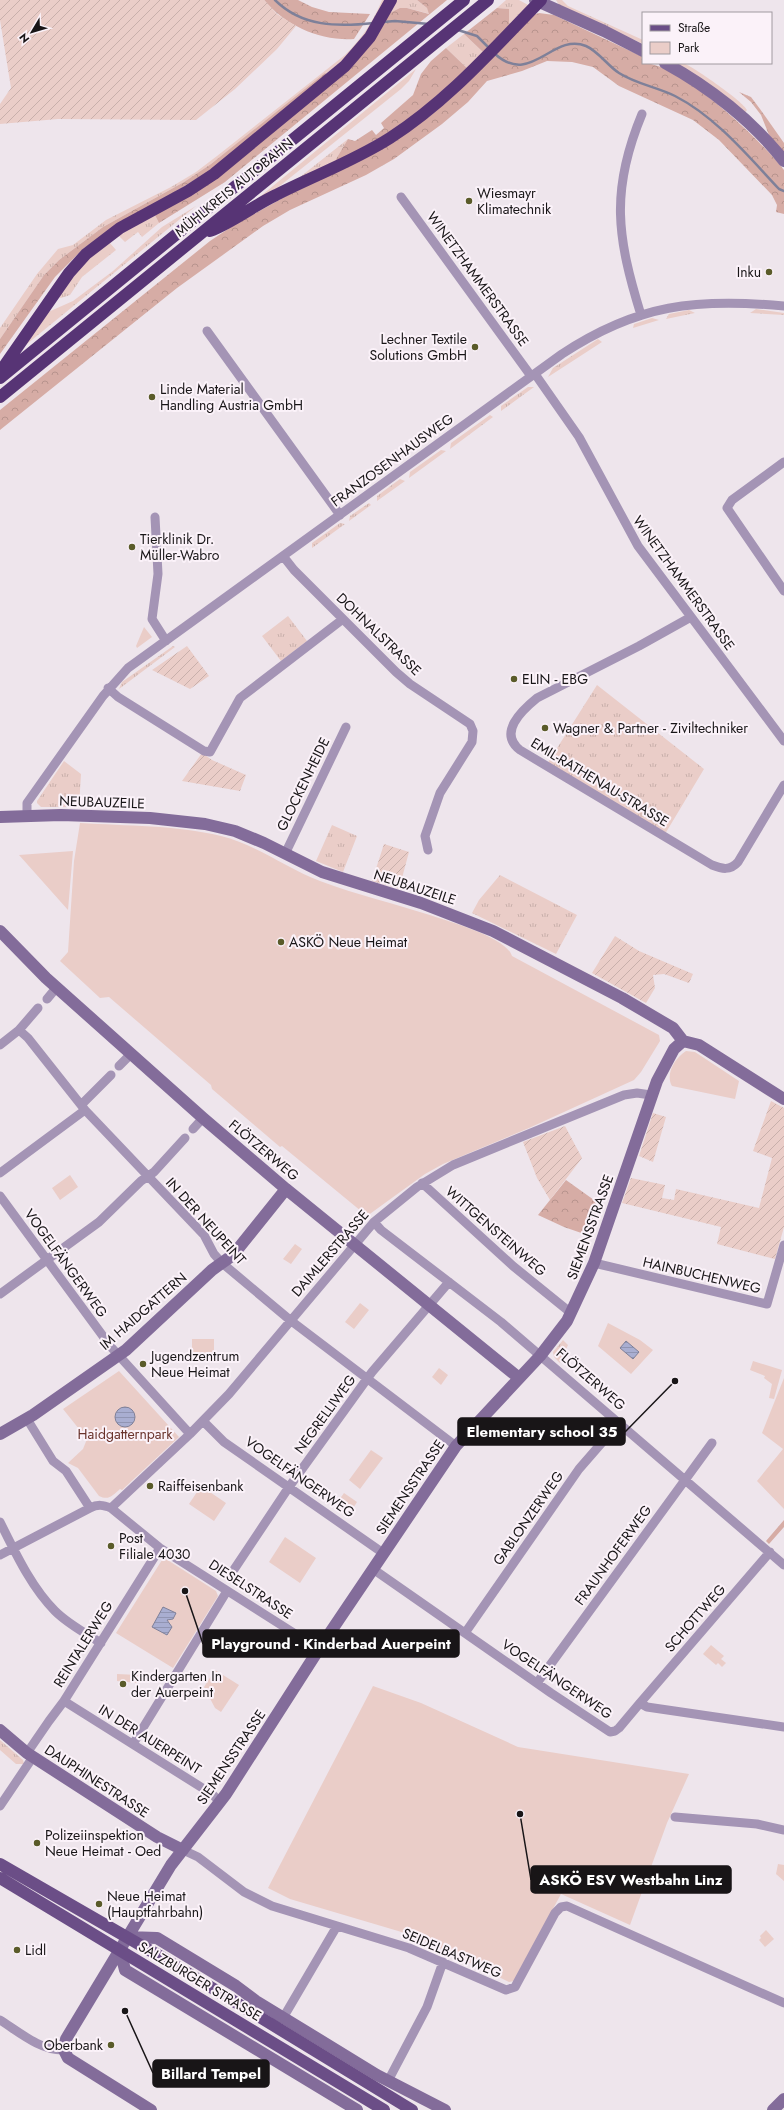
<svg xmlns="http://www.w3.org/2000/svg" width="784" height="2110" font-family="Jost,sans-serif">
<style>
.grass{fill:url(#grass-tufts)}
.forest{fill:url(#forest-crowns)}
.park{fill:#eacdc8}
.garden{fill:url(#garden-furrows)}
.water{fill:url(#water-rules);stroke:#7e8099}
.lines{fill:none;stroke-linecap:round;stroke-linejoin:round}
.stream{stroke:#7e8099;stroke-width:2.5}
.street-tunnel{stroke:#cec6cc;stroke-width:9;stroke-dasharray:9 4.5;stroke-linecap:butt}
.street{stroke:#a494b5;stroke-width:9}
.secondary{stroke:#836c9a;stroke-width:12}
.primary{stroke:#6b4e87;stroke-width:12}
.highway{stroke:#573475;stroke-width:12}
.poi-dot{fill:#5a5b29;stroke:#fbf2f9;stroke-width:1.5}
.labels{text-anchor:middle;stroke-width:4;stroke-linejoin:round;paint-order:stroke}
.street-label{font-size:14px;fill:#181517;stroke:#fbf2f9}
.poi-label{font-size:14px;fill:#181517;stroke:#fbf2f9;text-anchor:start}
.park-label{font-size:14px;fill:#69322b;stroke:#fbf2f9}
.leader{fill:none;stroke:#181517;stroke-width:1.5}
.callout-dot{fill:#181517;stroke:#fbf2f9;stroke-width:1.5}
.callout{fill:#181517;stroke:#181517;stroke-width:1.5}
.callout-label{font-size:15px;text-anchor:middle;font-weight:bold;fill:#fff}
</style>
<defs>
<pattern id="grass-tufts" width="24" height="20" patternUnits="userSpaceOnUse"><rect width="24" height="20" fill="#eacdc8"/><path d="M3 7l-1-3M5 7V3M7 7l1-3M15 17l-1-3M17 17v-4M19 17l1-3" fill="none" stroke="#c8afab"/></pattern>
<pattern id="forest-crowns" width="20" height="18" patternUnits="userSpaceOnUse"><rect width="20" height="18" fill="#d6aca5"/><path d="M2 6a3 3 0 1 1 6 0M12 15a3 3 0 1 1 6 0" fill="none" stroke="#b7938d"/></pattern>
<pattern id="garden-furrows" width="10" height="10" patternUnits="userSpaceOnUse"><rect width="10" height="10" fill="#eacdc8"/><path d="M-1 1l2-2M0 10L10 0M9 11l2-2" fill="none" stroke="#c8afab"/></pattern>
<pattern id="water-rules" width="6" height="5" patternUnits="userSpaceOnUse"><rect width="6" height="5" fill="#a9aed1"/><path d="M0 2.5h6" fill="none" stroke="#9195b3"/></pattern>
</defs>
<rect width="100%" height="100%" fill="#eee5ec"/>
<path class="grass" d="M382 0H387L354 52 211 164 184 182 103 227 59 260 44 275 0 339V328L37 274 58 249 73 245 106 220 171 187 196 172 217 156 345 55C362 38 373 22 382 0Z
M395 0H417L427 8 430 14 407 8 388 14Z
M506 0H519L530 6 509 29 508 9 497 8Z
M556 0H562L568 6 643 40V44L559 5Z
M464 34 485 54 469 70 446 48Z
M676 63C679 63 682 63 685 64 695 68 744 102 747 110L745 113Z
M416 69 409 81 401 89 271 193 251 204Z
M348 139 336 159 337 162 295 181Z
M196 206 22 348 46 313 73 301 113 271 162 227Z
M154 213 159 223 142 237 138 232 125 242 119 236 110 243 116 250 82 277 70 295 61 298 56 296 96 250Z
M756 309 784 313V315L750 313Z
M689 310 695 313 666 319 669 314Z
M652 318 659 320 633 328 634 324Z
M598 339 602 342 548 377 553 368Z
M528 387H534L501 411V406Z
M490 415 493 417 450 449 451 443Z
M441 450 446 451 409 478 410 472Z
M400 479 405 481 377 501V496Z
M369 503 371 505 349 521 350 516Z
M340 523 345 524 312 548V543Z
M288 616 307 641 281 661 262 636Z
M144 627 152 637 137 648 136 646Z
M173 646 175 647 119 689 122 682Z
M597 685 704 769 665 834 547 764Z
M64 761 81 774 79 807H41L37 803V801Z
M332 825 357 836 343 872 316 861Z
M500 875 577 915 556 954 472 913 479 900Z
M563 1340 568 1345 560 1363 554 1357 553 1352Z
M0 1740 23 1760 24 1764H16L0 1750Z"/>
<path class="forest" d="M264 0H298L312 7 329 12 370 14 354 39C320 41 286 26 264 0Z
M417 0H447L225 182 159 223 154 213 354 62 388 14 400 8H407L429 14 427 8Z
M497 8 509 9V29L485 54 464 34Z
M539 13 554 15 643 57V63C680 63 761 140 784 170V214L776 212 777 205 772 195 719 140 693 120 619 86 593 67 572 62 547 61 522 71 487 81 468 102 442 124 394 159 366 175 290 210 263 226 177 288 0 430V410L210 241 234 225 429 117 472 78 533 15Z
M446 48 469 70 404 124 337 162 336 159 348 139 355 141 372 130 376 135 384 128 381 123 413 95 421 74 431 61Z
M325 73 328 75 214 168 84 248 55 277 0 354V339L44 275 59 260 103 227 184 182 211 164Z
M739 92 751 97 760 109 784 143V153L769 135 761 115 751 102Z
M566 1180 601 1205 590 1236 564 1227 538 1215Z
M784 1520V1527L769 1544 766 1541Z"/>
<path class="park" d="M80 823C126 826 176 825 221 836 257 845 286 868 320 881 357 895 396 904 433 916 451 922 507 938 512 956L659 1035 660 1041 641 1072 634 1080 529 1128 443 1164 425 1174 367 1216 282 1146 280 1147 212 1089 211 1085 109 997 100 998 60 961 68 952 74 861Z
M73 851 68 910 19 855Z
M686 1051 695 1052 739 1081 735 1099 672 1086C665 1074 675 1058 686 1051Z
M70 1175 78 1187 60 1200 52 1188Z
M295 1244 302 1249 291 1264 283 1259Z
M360 1303 369 1310 354 1329 345 1322Z
M608 1323 640 1340 653 1350 631 1374 598 1346Z
M192 1339H214V1358H192Z
M753 1361 782 1370 774 1399 769 1398 772 1384 764 1378 765 1376 750 1370Z
M439 1368 448 1375 441 1385 432 1377Z
M119 1371 179 1437 122 1490 120 1489C113 1495 109 1501 99 1496L78 1468 68 1463 83 1449 87 1439 63 1409Z
M784 1378V1509L757 1481 783 1449 762 1433Z
M371 1450 383 1458 360 1489 349 1480Z
M201 1486 226 1503 214 1521 189 1504Z
M344 1493 357 1502 352 1510 339 1500Z
M285 1537 316 1558 300 1583 269 1562Z
M166 1559 216 1591 218 1596 173 1668 116 1633 162 1560Z
M711 1645 724 1656 721 1659 726 1663 722 1667 718 1663 716 1665 703 1654Z
M215 1670 239 1685 221 1712 215 1708 204 1687Z
M117 1674 138 1675 137 1683 117 1681Z
M373 1686 421 1703 518 1747 689 1774 667 1823 630 1925 561 1894 514 1981 509 1982 415 1936 290 1899 268 1888Z
M778 1864 784 1865V1881L776 1874Z
M766 1930 774 1939 765 1947 759 1940 761 1938 760 1936Z"/>
<path class="garden" d="M0 0H264L277 14 296 26 277 49 235 89 196 120 58 119 0 124V104L11 88 0 20Z
M187 646 209 676 190 689 152 670Z
M202 753 212 760 246 775 240 791 182 781Z
M384 844 409 852 399 889 372 881Z
M615 936 639 951 693 974 689 983 664 974 653 975 655 988 646 1003 592 973Z
M771 1101 784 1108V1227L775 1259 717 1244 721 1227 622 1203 631 1178 665 1185 662 1198 674 1200 676 1189 759 1208 772 1158 753 1151Z
M653 1113 666 1117 653 1162 639 1156Z
M565 1126 582 1158 550 1200 537 1178 523 1142Z"/>
<path class="water" d="M626 1341 639 1352 633 1359 620 1348Z
M115 1417a10 10 0 1 1 20 0a10 10 0 1 1-20 0Z
M163 1607 176 1613 173 1619 167 1620 172 1627 167 1635 152 1627Z"/>
<g class="lines">
<path class="stream" d="M275 0C302 27 338 27 374 23
M383 22 395 21 429 24
M458 30 477 36 489 48
M494 53C531 88 552 32 586 46 598 51 608 66 619 73 636 84 657 87 675 96 716 117 748 156 779 189L784 191"/>
<path class="street-tunnel" d="M227 1581 233 1571"/>
<path class="street" d="M401 197 531 376
M641 315C617 237 610 191 642 114
M207 331 340 515
M535 374 579 437 638 546 784 741
M784 462 732 500 727 508 784 591
M155 517 158 574 152 619 166 641
M283 556 294 570 396 672 410 684 470 724 473 731 472 742 440 793 425 836 428 850
M691 617 639 646 537 698C521 711 498 733 520 750L712 865C722 869 730 871 738 862L784 785
M108 688 118 697 204 751 210 752 240 698 343 619
M27 816V803L103 696 128 668 562 354C638 304 696 298 784 306
M285 854 346 727
M47 999 57 987
M19 1030 28 1038 85 1110 204 1235 214 1254 222 1263 290 1320 456 1446
M0 1045 19 1030 38 1008
M119 1066 131 1054
M81 1105 111 1075
M193 1129 203 1118
M0 1173 85 1110
M422 1183 513 1266 571 1313
M0 1196 111 1347 190 1434
M374 1222 381 1230 501 1322 784 1565
M594 1263 767 1304 784 1245
M0 1294 99 1222 141 1181 154 1172 185 1138
M27 1419 53 1461 66 1471 90 1508
M203 1421 224 1442 383 1553
M111 1508 190 1434 229 1394 374 1222 417 1187 453 1165 624 1095 637 1093 651 1095
M0 1522C15 1552 31 1587 55 1611 68 1624 85 1633 101 1643
M0 1555 90 1508C98 1504 103 1505 111 1508L160 1548 319 1649
M373 1569 551 1693 610 1732 615 1731 619 1728 640 1703 647 1707 784 1727
M233 1571 289 1487 372 1372 449 1282
M465 1633 579 1469 619 1423
M537 1683 712 1443
M64 1701 212 1794 220 1802
M640 1703 770 1552
M133 1744 227 1591
M27 1753 49 1721 64 1701 160 1548
M0 1806 33 1757
M675 1817 757 1824 784 1830
M183 1850 198 1857 244 1892 272 1906 409 1948 506 1990 515 1987 555 1913 561 1907 567 1906 784 2003
M0 2020C19 2032 41 2051 64 2050
M277 2020 283 2018 337 1926
M388 2081 427 2007 443 1962"/>
<path class="secondary" d="M535 0 604 31 643 51
M665 63C709 87 753 121 784 161
M0 817 61 815 150 818 205 824 235 831 264 843 322 872 421 903 493 931 622 998 673 1028 683 1041 699 1045 784 1099
M0 931 46 978 203 1118 286 1189 519 1378
M0 1434 33 1415 126 1350 212 1270 233 1255 286 1189
M0 1730 27 1753 157 1837 183 1850
M127 1937 157 1938 236 1986 256 2001 377 2075 445 2110
M120 1950 125 1970 357 2110
M151 2110 68 2058 64 2050 66 2039 171 1865 226 1794 319 1649 456 1446 540 1356 567 1321 594 1263 657 1081 674 1049 683 1041
M773 2110 784 2099"/>
<path class="primary" d="M0 1864 163 1958 412 2110
M0 1878 384 2110"/>
<path class="highway" d="M210 231C233 222 253 206 276 195 313 176 354 161 390 138 448 101 493 49 541 0
M0 372 69 273 86 254 120 228 188 191 214 174 345 66 370 37 391 0
M0 378 464 0
M0 397 488 0"/>
</g>
<g class="poi-dot">
<circle cx="469" cy="201" r="4"/>
<circle cx="769" cy="272" r="4"/>
<circle cx="475" cy="347" r="4"/>
<circle cx="152" cy="397" r="4"/>
<circle cx="132" cy="547" r="4"/>
<circle cx="514" cy="679" r="4"/>
<circle cx="545" cy="728" r="4"/>
<circle cx="281" cy="942" r="4"/>
<circle cx="143" cy="1364" r="4"/>
<circle cx="150" cy="1486" r="4"/>
<circle cx="111" cy="1546" r="4"/>
<circle cx="123" cy="1684" r="4"/>
<circle cx="37" cy="1843" r="4"/>
<circle cx="99" cy="1904" r="4"/>
<circle cx="17" cy="1950" r="4"/>
<circle cx="111" cy="2045" r="4"/>
</g>
<g class="labels">
<g class="street-label">
<text transform="translate(234 187) rotate(-39)" y="5">MÜHLKREIS AUTOBAHN</text>
<text transform="translate(478 279) rotate(54)" y="5">WINETZHAMMERSTRASSE</text>
<text transform="translate(392 460) rotate(-36)" y="5">FRANZOSENHAUSWEG</text>
<text transform="translate(684 583) rotate(54)" y="5">WINETZHAMMERSTRASSE</text>
<text transform="translate(379 634) rotate(44)" y="5">DOHNALSTRASSE</text>
<text transform="translate(600 782) rotate(31)" y="5">EMIL-RATHENAU-STRASSE</text>
<text transform="translate(303 784) rotate(-64)" y="5">GLOCKENHEIDE</text>
<text transform="translate(102 802) rotate(2)" y="5">NEUBAUZEILE</text>
<text transform="translate(415 887) rotate(18)" y="5">NEUBAUZEILE</text>
<text transform="translate(264 1150) rotate(40)" y="5">FLÖTZERWEG</text>
<text transform="translate(206 1221) rotate(48)" y="5">IN DER NEUPEINT</text>
<text transform="translate(590 1227) rotate(-70)" y="5">SIEMENSSTRASSE</text>
<text transform="translate(496 1231) rotate(41)" y="5">WITTGENSTEINWEG</text>
<text transform="translate(330 1253) rotate(-49)" y="5">DAIMLERSTRASSE</text>
<text transform="translate(66 1263) rotate(54)" y="5">VOGELFÄNGERWEG</text>
<text transform="translate(702 1275) rotate(13)" y="5">HAINBUCHENWEG</text>
<text transform="translate(143 1311) rotate(-41)" y="5">IM HAIDGATTERN</text>
<text transform="translate(591 1379) rotate(41)" y="5">FLÖTZERWEG</text>
<text transform="translate(325 1414) rotate(-54)" y="5">NEGRELLIWEG</text>
<text transform="translate(300 1477) rotate(35)" y="5">VOGELFÄNGERWEG</text>
<text transform="translate(410 1487) rotate(-56)" y="5">SIEMENSSTRASSE</text>
<text transform="translate(528 1518) rotate(-55)" y="5">GABLONZERWEG</text>
<text transform="translate(613 1555) rotate(-54)" y="5">FRAUNHOFERWEG</text>
<text transform="translate(251 1589) rotate(33)" y="5">DIESELSTRASSE</text>
<text transform="translate(695 1618) rotate(-49)" y="5">SCHOTTWEG</text>
<text transform="translate(83 1644) rotate(-58)" y="5">REINTALERWEG</text>
<text transform="translate(557 1679) rotate(34)" y="5">VOGELFÄNGERWEG</text>
<text transform="translate(150 1739) rotate(32)" y="5">IN DER AUERPEINT</text>
<text transform="translate(231 1757) rotate(-56)" y="5">SIEMENSSTRASSE</text>
<text transform="translate(97 1781) rotate(33)" y="5">DAUPHINESTRASSE</text>
<text transform="translate(452 1953) rotate(23)" y="5">SEIDELBASTWEG</text>
<text transform="translate(200 1981) rotate(31)" y="5">SALZBURGER STRASSE</text>
</g>
<g class="poi-label">
<text x="477" y="198">Wiesmayr<tspan x="477" dy="16">Klimatechnik</tspan></text>
<text x="761" y="277" text-anchor="end">Inku</text>
<text x="467" y="344" text-anchor="end">Lechner Textile<tspan x="467" dy="16">Solutions GmbH</tspan></text>
<text x="160" y="394">Linde Material<tspan x="160" dy="16">Handling Austria GmbH</tspan></text>
<text x="140" y="544">Tierklinik Dr.<tspan x="140" dy="16">Müller-Wabro</tspan></text>
<text x="522" y="684">ELIN - EBG</text>
<text x="553" y="733">Wagner &amp; Partner - Ziviltechniker</text>
<text x="289" y="947">ASKÖ Neue Heimat</text>
<text x="151" y="1361">Jugendzentrum<tspan x="151" dy="16">Neue Heimat</tspan></text>
<text x="158" y="1491">Raiffeisenbank</text>
<text x="119" y="1543">Post<tspan x="119" dy="16">Filiale 4030</tspan></text>
<text x="131" y="1681">Kindergarten In<tspan x="131" dy="16">der Auerpeint</tspan></text>
<text x="45" y="1840">Polizeiinspektion<tspan x="45" dy="16">Neue Heimat - Oed</tspan></text>
<text x="107" y="1901">Neue Heimat<tspan x="107" dy="16">(Hauptfahrbahn)</tspan></text>
<text x="25" y="1955">Lidl</text>
<text x="103" y="2050" text-anchor="end">Oberbank</text>
</g>
<g class="park-label">
<text x="125" y="1439">Haidgatternpark</text>
</g>
</g>
<path class="leader" d="M675 1381L625 1432M185 1591L203 1644M520 1814L531 1880M125 2011L153 2073"/>
<g class="callout-dot">
<circle cx="675" cy="1381" r="4"/>
<circle cx="185" cy="1591" r="4"/>
<circle cx="520" cy="1814" r="4"/>
<circle cx="125" cy="2011" r="4"/>
</g>
<g class="callout">
<rect x="458" y="1418" width="167" height="27" rx="4"/>
<rect x="203" y="1630" width="256" height="27" rx="4"/>
<rect x="531" y="1866" width="200" height="27" rx="4"/>
<rect x="153" y="2060" width="116" height="27" rx="4"/>
</g>
<g class="callout-label">
<text x="542" y="1437">Elementary school 35</text>
<text x="331" y="1649">Playground - Kinderbad Auerpeint</text>
<text x="631" y="1885">ASKÖ ESV Westbahn Linz</text>
<text x="211" y="2079">Billard Tempel</text>
</g>
<rect x="642" y="12" width="130" height="52" fill="#fbf2f9" stroke="#a09a9f"/>
<rect x="650" y="25" width="20" height="6" fill="#6b4e87" stroke="#a09a9f"/>
<text x="678" y="32" font-size="12" fill="#181517">Straße</text>
<rect x="650" y="42" width="20" height="12" fill="#eacdc8" stroke="#a09a9f"/>
<text x="678" y="52" font-size="12" fill="#181517">Park</text>
<g transform="translate(32 32) rotate(232)" stroke="#fbf2f9" stroke-width="3" paint-order="stroke">
<path d="M0-3L7 15L0 10L-7 15Z" fill="#181517"/>
<text y="-6" font-size="11" font-weight="bold" text-anchor="middle" fill="#181517">N</text>
</g>
</svg>
